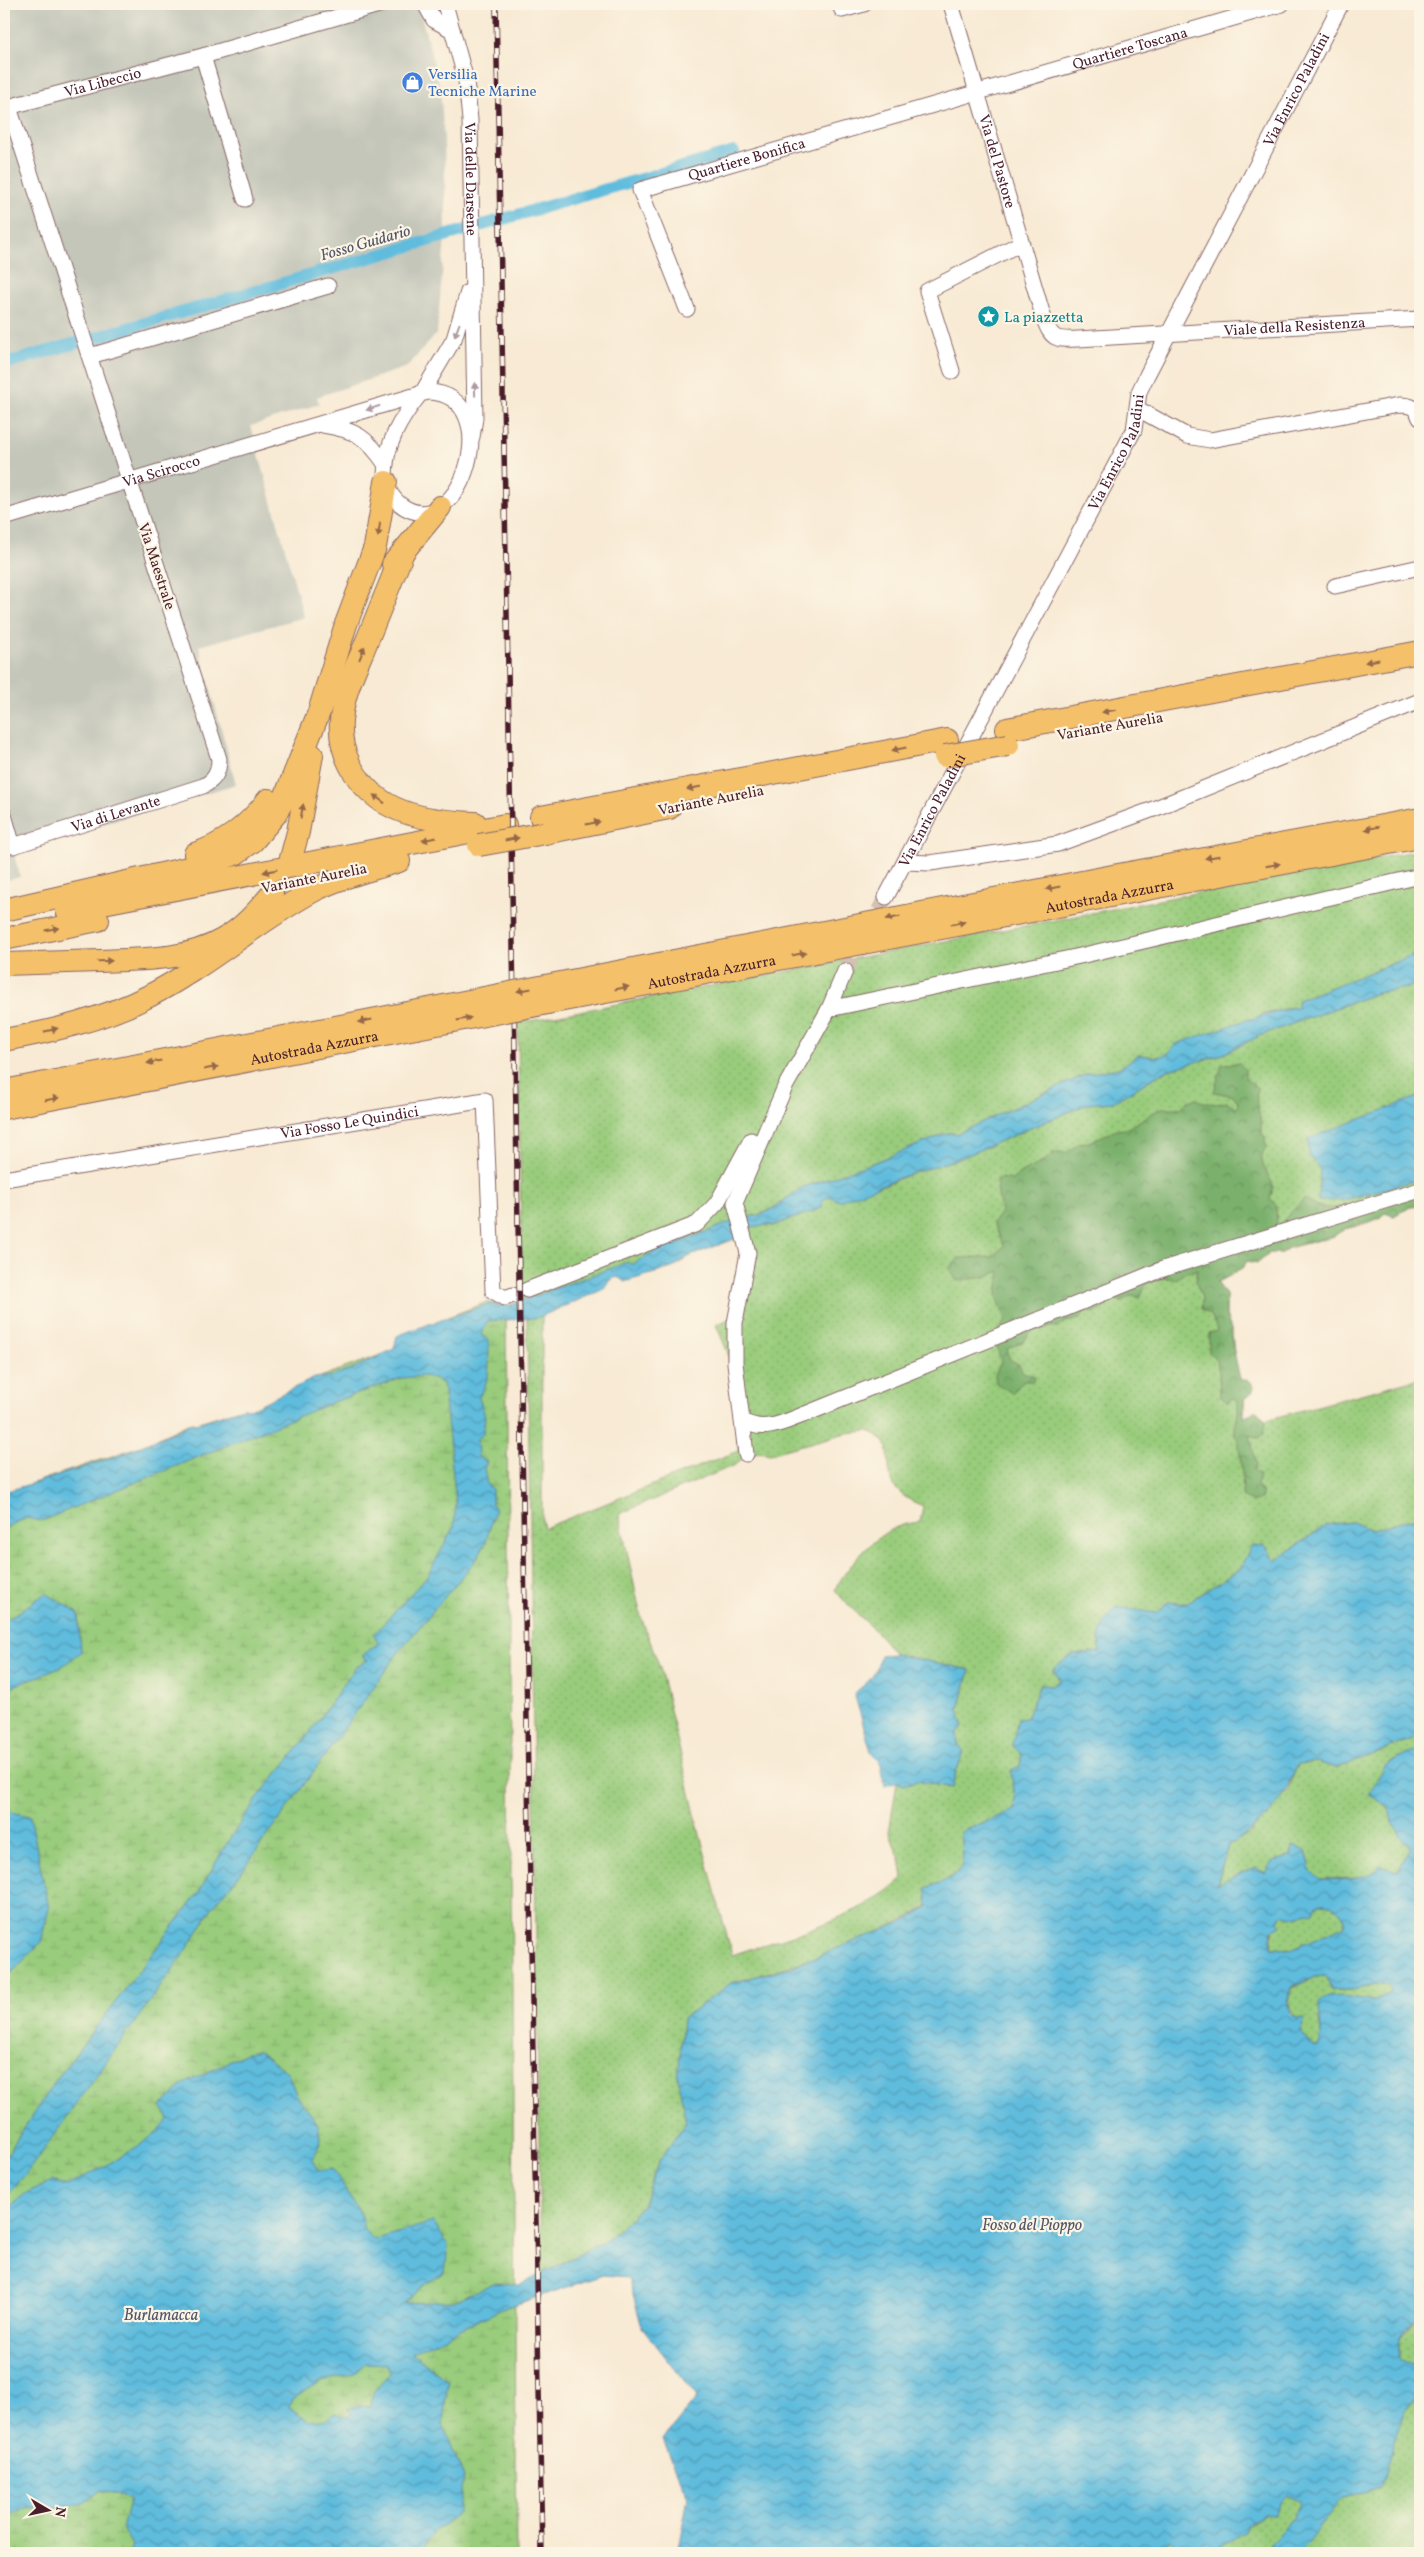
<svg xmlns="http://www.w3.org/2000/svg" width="1424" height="2557" font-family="Vollkorn,serif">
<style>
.industrial{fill:#c3c6b9}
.grass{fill:url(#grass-dots);stroke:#727654;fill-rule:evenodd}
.forest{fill:url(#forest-crowns);stroke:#62684c}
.wetland{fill:url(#wetland-marsh);stroke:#727654}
.water{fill:url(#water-waves);stroke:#546e84;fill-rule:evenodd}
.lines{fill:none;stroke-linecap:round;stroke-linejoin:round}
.canal{stroke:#5fbcdd;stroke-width:12}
.minor-tunnel{stroke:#d5c1b2;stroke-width:15;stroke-dasharray:15 8;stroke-linecap:butt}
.highway-tunnel{stroke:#d5c1b2;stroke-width:22;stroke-dasharray:22 11;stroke-linecap:butt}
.minor-casing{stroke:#876666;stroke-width:17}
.highway-casing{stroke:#876666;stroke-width:24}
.minor{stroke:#fff;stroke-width:15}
.highway{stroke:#f4c16b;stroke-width:22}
.rail-casing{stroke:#4a1f2b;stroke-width:5.5}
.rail{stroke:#fcf5e5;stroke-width:4;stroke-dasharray:11;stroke-linecap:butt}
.highway-bridge-casing{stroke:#876666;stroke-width:24;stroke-linecap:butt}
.highway-bridge{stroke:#f4c16b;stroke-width:22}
.oneway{fill:#ae9aa0}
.oneway2{fill:#966848}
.labels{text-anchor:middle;stroke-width:4.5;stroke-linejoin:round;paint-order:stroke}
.street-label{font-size:15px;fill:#4a1f2b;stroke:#fcf5e5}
.shop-label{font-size:15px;fill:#366cbe;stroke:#fcf5e5;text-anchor:start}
.culture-label{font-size:15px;fill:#0d838f;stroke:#fcf5e5;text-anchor:start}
.water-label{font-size:16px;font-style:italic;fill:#515669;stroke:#fcf5e5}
</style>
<defs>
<pattern id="grass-dots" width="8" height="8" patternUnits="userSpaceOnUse" patternTransform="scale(1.25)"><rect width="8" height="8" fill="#99cc7c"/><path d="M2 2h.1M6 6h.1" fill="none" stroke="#85af6b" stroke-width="1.8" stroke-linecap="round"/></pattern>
<pattern id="forest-crowns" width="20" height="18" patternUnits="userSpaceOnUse" patternTransform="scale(1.25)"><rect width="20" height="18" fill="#7ab06c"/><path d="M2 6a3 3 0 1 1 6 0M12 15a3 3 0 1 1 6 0" fill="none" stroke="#668f59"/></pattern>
<pattern id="wetland-marsh" width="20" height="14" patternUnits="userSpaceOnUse" patternTransform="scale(1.25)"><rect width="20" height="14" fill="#99cc7c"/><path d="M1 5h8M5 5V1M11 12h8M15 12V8" fill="none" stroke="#85af6b"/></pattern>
<pattern id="water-waves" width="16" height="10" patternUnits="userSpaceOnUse" patternTransform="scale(1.25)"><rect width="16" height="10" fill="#5fbcdd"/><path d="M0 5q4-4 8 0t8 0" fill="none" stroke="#5098b3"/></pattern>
</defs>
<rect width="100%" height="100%" fill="#fcf5e5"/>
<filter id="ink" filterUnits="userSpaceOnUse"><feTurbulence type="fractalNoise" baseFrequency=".02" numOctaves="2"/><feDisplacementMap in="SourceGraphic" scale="10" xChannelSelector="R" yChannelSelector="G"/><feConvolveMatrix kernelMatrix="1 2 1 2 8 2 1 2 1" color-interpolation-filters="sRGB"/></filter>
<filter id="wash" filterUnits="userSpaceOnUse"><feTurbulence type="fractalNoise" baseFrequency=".0096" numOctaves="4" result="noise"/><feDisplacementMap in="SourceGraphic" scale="20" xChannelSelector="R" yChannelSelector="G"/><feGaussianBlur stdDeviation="1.12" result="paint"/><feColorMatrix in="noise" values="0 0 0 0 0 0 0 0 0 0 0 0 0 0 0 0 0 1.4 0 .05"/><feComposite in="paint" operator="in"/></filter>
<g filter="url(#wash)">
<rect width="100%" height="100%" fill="#f8ead4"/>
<path class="industrial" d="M4 4H418L440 87 444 138 446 227 437 333 407 367 317 397 319 404 251 426 304 617 199 646 236 784 13 851 20 877 4 881Z"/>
<path class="grass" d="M1420 850V953L1298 1000 1297 1006 1268 1013 1173 1050 1163 1057 1138 1055 1119 1068 1087 1074 956 1134 948 1133 785 1199C772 1210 762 1216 744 1217L632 1265 628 1263 522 1301 518 1023Z
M1420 982V1096L1308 1140 1310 1156 1320 1169 1321 1185 1356 1197 1420 1179V1205L1410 1206 1394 1216 1385 1213 1381 1217 1368 1223 1344 1229 1334 1236 1288 1248 1281 1253H1269L1258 1263 1247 1261 1242 1269 1217 1283 1226 1295V1316L1232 1332 1235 1364 1244 1398V1426L1420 1378V1518L1405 1520 1372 1530 1352 1522 1326 1525 1275 1561 1240 1569 1185 1604 1168 1602 1156 1613 1099 1639 1101 1652 1072 1655 1052 1670 1060 1679 1052 1686 1040 1685 1026 1718 1020 1766 1011 1771 1015 1798 1014 1810 961 1832C965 1872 965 1873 926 1888L928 1906C867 1942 799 1965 731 1983L679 2082 686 2122 659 2161 641 2208 608 2239 541 2274 527 1318 542 1316V1520L544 1528 738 1451V1435L728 1353 716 1325 737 1315 745 1235 752 1227 758 1224 772 1226 822 1208V1201L829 1196 884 1185 910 1174 963 1157 1087 1104 1113 1102 1165 1071 1223 1054 1259 1036 1377 993 1407 988ZM868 1431C896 1441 885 1457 891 1479 895 1493 910 1501 923 1506L920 1522C912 1523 904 1524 897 1527 876 1534 844 1570 835 1590 854 1614 878 1629 894 1654L970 1670 959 1709 962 1726 957 1734 958 1744 964 1752 956 1772 952 1788 917 1781 904 1785 897 1782 889 1832 900 1859 903 1878C864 1917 784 1937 732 1955L699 1831 660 1668 641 1617 619 1514 735 1465C747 1454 754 1450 770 1454L846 1433Z
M1420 1736V1748L1386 1765 1392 1823 1410 1847 1398 1871 1373 1874 1363 1878 1321 1879 1311 1869 1306 1851 1293 1846 1291 1857 1274 1861 1266 1873 1217 1885 1228 1845 1250 1833 1288 1789 1298 1764 1316 1762 1337 1768Z
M1322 1904 1332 1905C1339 1911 1345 1916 1344 1926L1291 1949 1273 1948C1270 1934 1274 1926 1282 1914L1291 1917 1313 1912 1315 1906Z
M1326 1976 1331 1990H1350L1389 1983 1392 1989 1388 1996 1375 2001 1330 1996 1319 2019 1321 2034 1319 2047H1313L1300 2031 1303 2026C1290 2009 1286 2010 1292 1988L1315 1977Z
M1420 2313V2352L1414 2358 1416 2366 1400 2362V2339Z
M1420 2390V2553H1299L1341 2499 1380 2486C1390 2451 1396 2418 1420 2390Z
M1286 2495 1301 2502 1293 2518 1264 2553H1156L1170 2540 1190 2553 1196 2548H1214L1263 2515 1274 2516 1280 2501Z"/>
<path class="forest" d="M1239 1063 1245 1069V1078L1257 1088C1254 1105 1262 1115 1261 1132L1265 1138 1266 1147C1255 1163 1269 1171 1273 1187L1270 1198 1276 1205 1277 1227 1304 1199C1317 1206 1330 1213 1345 1204L1352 1207 1420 1193V1205L1410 1206 1394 1216 1385 1213 1381 1217 1368 1223 1344 1229 1334 1236 1288 1248 1281 1253H1269L1258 1263 1247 1261 1242 1269 1217 1282 1226 1295V1316L1232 1332V1342L1240 1379 1250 1381 1254 1387 1252 1393 1244 1399V1418L1256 1410 1266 1421 1264 1434 1259 1438 1250 1435 1256 1464 1254 1471 1259 1475 1257 1486 1262 1491V1498C1254 1503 1249 1502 1242 1497 1244 1479 1240 1462 1239 1444 1239 1440 1235 1437 1235 1433 1234 1420 1241 1415 1237 1399L1232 1398 1228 1403 1220 1397 1219 1372 1217 1362 1209 1352V1333L1217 1331C1216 1327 1213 1319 1211 1315L1201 1309 1202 1298 1196 1282 1197 1270 1184 1273 1177 1279 1164 1278 1146 1284 1140 1297 1131 1296 1121 1301 1115 1299 1096 1313 1085 1311 1080 1319 1065 1322 1058 1327C1047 1325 1042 1332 1031 1330L1024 1341 1007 1349 1010 1360 1017 1363 1023 1372 1035 1376 1033 1381H1024L1012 1393 996 1383 995 1375 1001 1362C996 1342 992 1340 1006 1320L997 1296 1000 1271 985 1277 957 1281 949 1269 959 1258 992 1257 1004 1246 993 1223 1001 1212 996 1182 1001 1178 1012 1180C1027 1166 1041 1167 1053 1153H1066L1079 1143 1089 1142 1116 1130 1126 1129 1161 1108H1181L1188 1101 1196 1099C1206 1104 1216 1105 1227 1102L1237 1108 1238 1102 1234 1096 1214 1092 1222 1064Z"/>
<path class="wetland" d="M487 1302 506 1305 517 2553H4V1493L144 1445 190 1423H196L243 1408 251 1410 315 1379 394 1350 398 1336Z"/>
<path class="water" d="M1420 953V982L1407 988 1377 993 1259 1036 1223 1054 1165 1071 1113 1102 1087 1104 963 1157 910 1174 839 1201 829 1196 822 1201V1208L772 1226 769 1224 752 1227 745 1235 690 1256 672 1268 624 1282C616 1272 608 1280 604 1289L537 1318 488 1321 481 1335 489 1341C488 1365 492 1375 479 1397L485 1416 483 1434 477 1439 478 1457 487 1462 484 1468 487 1485 492 1488V1504L495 1509 486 1542 476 1560 401 1649 241 1873 211 1909 188 1948 26 2174 4 2199V2159L52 2085 197 1895 230 1838 262 1792 306 1738 356 1666 368 1660 362 1656 378 1643 374 1634 428 1575 454 1526 456 1503 443 1383 426 1376 402 1378 336 1401 41 1521 27 1518 4 1528V1492C67 1473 132 1454 191 1423L195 1424 243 1408 250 1409 315 1378 333 1376 352 1369 394 1349 397 1336 407 1332 488 1304 507 1306 628 1262 632 1265 649 1254 744 1217 758 1216 771 1210 801 1188 878 1161 948 1133 956 1134 1087 1074 1119 1068 1138 1055C1154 1057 1168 1060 1176 1044L1240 1022 1297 1006 1298 1000Z
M1420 1096V1179L1344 1200 1318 1201 1320 1169 1309 1156 1308 1139Z
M1420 1518V1736L1337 1768 1316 1762 1298 1764C1281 1803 1266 1824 1228 1845L1217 1884 1255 1868 1266 1873 1274 1861 1291 1857 1293 1846 1306 1851 1311 1869 1321 1879C1342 1879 1365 1883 1379 1866L1398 1871 1410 1847 1392 1823 1389 1807 1368 1794 1386 1765 1420 1748V2313C1403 2331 1398 2337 1400 2362L1416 2365 1414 2358 1420 2352V2390C1391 2424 1397 2449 1380 2486L1341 2499 1299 2553H1264L1293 2518 1300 2502 1286 2495 1280 2501 1274 2516 1263 2515 1247 2524 1245 2533 1214 2548H1196L1190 2553 1170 2540 1156 2553H677L688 2498 663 2440 697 2397 642 2327 628 2277 603 2275 502 2309 411 2353 448 2380 443 2424 464 2478 458 2513 435 2531 419 2553H130L132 2545 122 2529 130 2498 101 2490 84 2503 55 2509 29 2507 4 2518V2213L26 2193 52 2181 67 2186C94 2171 153 2143 169 2119L161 2106 184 2084 246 2053 259 2051 288 2073 296 2094 318 2124 321 2144 312 2159 318 2171 333 2169 360 2213 364 2230 374 2240 433 2222 448 2245 445 2272 422 2287 404 2303 454 2301 496 2282 520 2285 608 2239 641 2208 659 2161 686 2122 678 2080 683 2018 731 1983 791 1967 902 1922 928 1907 926 1888C965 1874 965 1872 961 1832L1014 1810 1015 1798 1011 1770 1020 1766 1022 1755 1012 1745 1018 1719 1026 1718 1040 1685 1052 1686 1060 1680 1053 1669 1072 1655 1100 1652C1098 1630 1102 1624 1116 1607L1156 1613 1168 1602 1185 1604 1240 1569 1251 1546 1265 1545 1275 1561 1326 1525 1352 1522 1372 1530 1405 1520ZM1322 1904 1332 1905C1339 1911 1345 1916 1344 1926L1291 1949 1273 1948 1271 1938 1272 1931 1281 1926 1278 1921 1282 1914 1291 1917 1313 1912 1315 1906ZM1326 1976 1331 1990H1350L1388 1983 1391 1989 1388 1996C1383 1998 1378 2000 1373 2000 1357 2000 1331 1990 1319 2003L1321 2034 1319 2046 1314 2047 1300 2031 1305 2018H1297L1290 2013 1288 2002 1292 1987 1315 1977ZM365 2363 386 2364 391 2373 373 2392 371 2406 358 2405 348 2409 352 2414 347 2417 335 2412 328 2419 309 2421 290 2407 293 2399 322 2381 355 2374Z
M46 1593 78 1613 81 1652 60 1668 4 1690V1622Z
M894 1654 970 1670 959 1709 963 1726 957 1734 958 1744 964 1752 956 1772 952 1788 917 1781 904 1785 897 1782 885 1786 881 1764 871 1751 854 1693C869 1682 877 1675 880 1655Z
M4 1811 30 1816 49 1908 41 1942 4 1981Z"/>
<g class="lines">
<path class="canal" d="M4 364 734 152"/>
</g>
</g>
<g filter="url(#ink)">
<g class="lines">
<path class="minor-tunnel" d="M845 971 886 897"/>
<path class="highway-tunnel" d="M272 894 283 877 291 858"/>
<defs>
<g id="minor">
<path d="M425 4 434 20 452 30"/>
<path id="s1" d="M445 4 466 80 470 120 475 418 472 437"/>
<path d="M839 4 842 10 864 4"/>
<path id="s2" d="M951 4 1044 319C1052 340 1056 340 1078 339L1420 319"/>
<path d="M203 56 245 199"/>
<path id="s3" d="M4 108 203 56 382 4"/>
<path id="s4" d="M687 309 640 190 1282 4"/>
<path d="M90 356 328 286"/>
<path d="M952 371 927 291 1021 243"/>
<path d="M429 392C507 395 462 543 404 507 394 501 385 488 385 476 385 444 401 418 420 394Z"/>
<path d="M422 393 454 339 468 292"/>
<path d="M1138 409 1187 436 1210 440 1399 405C1411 405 1416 407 1420 418"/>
<path d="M323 425C356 430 367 437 386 465"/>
<path id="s5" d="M4 518 420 394"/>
<path d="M1335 586 1420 567"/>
<path id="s6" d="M4 815 13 846 203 786C215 780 219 772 219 759L9 107"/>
<path d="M905 862 930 863 1058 844 1151 810 1420 701"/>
<path id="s7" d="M886 897 1134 430 1139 392 1147 375 1341 4"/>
<path d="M829 1009 1080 956 1420 876"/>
<path id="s8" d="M4 1179 485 1100 493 1291 505 1298 513 1295"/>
<path d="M527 1290 697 1224 717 1203 751 1140"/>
<path d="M743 1421C765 1434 786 1421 808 1413L1163 1269 1420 1190"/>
<path d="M746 1454 735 1363V1323L748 1253 735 1203 785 1087 829 1009 845 971"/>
</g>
<g id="highway">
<path d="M403 552C390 584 377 616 364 648 355 669 345 690 342 713 339 730 342 749 350 765 375 814 425 821 475 823"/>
<path d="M393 564 440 507"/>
<path d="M1007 729 1420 652"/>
<path d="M541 817 947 740"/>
<path d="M545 833 669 808"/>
<path d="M195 854C225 844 249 825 268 800"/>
<path d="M291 858 298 832 312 755"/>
<path d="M4 910 210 863 235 854 253 841 275 815 286 795 319 712 346 624 375 547 386 482"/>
<path d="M67 910 505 825"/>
<path d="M4 939 98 920"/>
<path d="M4 964C35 963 67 962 99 961 140 959 185 961 222 940 242 929 257 912 272 894"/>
<path d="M571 981 1113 876 1420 819"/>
<path id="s9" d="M574 998 1420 837"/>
<path d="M4 1040C54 1031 104 1019 149 996 207 966 256 922 313 891 340 877 370 870 399 861"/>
<path d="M4 1091 413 1012"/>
<path id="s10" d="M4 1108 416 1028"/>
</g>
</defs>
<use href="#minor" class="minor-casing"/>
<use href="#highway" class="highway-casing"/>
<use href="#minor" class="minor"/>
<use href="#highway" class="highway"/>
<defs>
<path id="rail" d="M496 4 542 2553"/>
</defs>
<use href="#rail" class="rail-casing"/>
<use href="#rail" class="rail"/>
<defs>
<path id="highway-bridge" d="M945 756 1008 745
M479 845 545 833
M413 1012 571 981
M416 1028 574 998"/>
</defs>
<use href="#highway-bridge" class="highway-bridge-casing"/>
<use href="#highway-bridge" class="highway-bridge"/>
</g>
<defs><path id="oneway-solid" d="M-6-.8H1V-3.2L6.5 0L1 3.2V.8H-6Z" transform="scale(1.25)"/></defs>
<g class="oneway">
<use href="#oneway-solid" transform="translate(457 330) rotate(111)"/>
<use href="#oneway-solid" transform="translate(475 389) rotate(-91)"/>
<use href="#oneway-solid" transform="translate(373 408) rotate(163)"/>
</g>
<g class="oneway2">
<use href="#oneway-solid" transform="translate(379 530) rotate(99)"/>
<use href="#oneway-solid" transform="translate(362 653) rotate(-68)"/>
<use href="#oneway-solid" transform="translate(1372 661) rotate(169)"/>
<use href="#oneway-solid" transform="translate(1109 711) rotate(170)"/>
<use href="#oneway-solid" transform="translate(899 749) rotate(169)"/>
<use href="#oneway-solid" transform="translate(694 788) rotate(169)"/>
<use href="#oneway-solid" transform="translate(379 799) rotate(-144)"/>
<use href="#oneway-solid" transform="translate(302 811) rotate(-79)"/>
<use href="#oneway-solid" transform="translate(593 823) rotate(-11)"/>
<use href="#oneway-solid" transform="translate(1372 828) rotate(170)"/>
<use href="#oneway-solid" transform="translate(429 839) rotate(169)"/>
<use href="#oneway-solid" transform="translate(512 839) rotate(-11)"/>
<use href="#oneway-solid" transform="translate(1212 857) rotate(170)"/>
<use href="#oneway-solid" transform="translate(1273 865) rotate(-10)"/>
<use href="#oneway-solid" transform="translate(270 871) rotate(169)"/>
<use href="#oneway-solid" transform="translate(1053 888) rotate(169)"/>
<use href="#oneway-solid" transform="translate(893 918) rotate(169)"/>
<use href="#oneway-solid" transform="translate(958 923) rotate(-11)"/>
<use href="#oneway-solid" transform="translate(52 929) rotate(-11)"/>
<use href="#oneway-solid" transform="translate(799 954) rotate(-11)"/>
<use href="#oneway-solid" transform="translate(105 961) rotate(-2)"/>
<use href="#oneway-solid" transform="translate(622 988) rotate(-12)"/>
<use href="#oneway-solid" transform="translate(524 990) rotate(169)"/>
<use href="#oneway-solid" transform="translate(464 1019) rotate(-11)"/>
<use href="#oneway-solid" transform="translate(365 1021) rotate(169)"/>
<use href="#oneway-solid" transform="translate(51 1030) rotate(-14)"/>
<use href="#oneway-solid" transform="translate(154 1062) rotate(169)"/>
<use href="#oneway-solid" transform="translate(211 1068) rotate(-11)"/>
<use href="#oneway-solid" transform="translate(52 1099) rotate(-11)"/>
</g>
</g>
<defs>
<symbol id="shop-disc" viewBox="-11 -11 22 22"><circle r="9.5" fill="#3f7fe0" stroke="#fcf5e5"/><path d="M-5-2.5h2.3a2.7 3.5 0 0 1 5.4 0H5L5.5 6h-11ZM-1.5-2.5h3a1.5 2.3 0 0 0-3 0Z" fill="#fff"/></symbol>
<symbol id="sight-disc" viewBox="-11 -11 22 22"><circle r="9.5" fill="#0f9aa8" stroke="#fcf5e5"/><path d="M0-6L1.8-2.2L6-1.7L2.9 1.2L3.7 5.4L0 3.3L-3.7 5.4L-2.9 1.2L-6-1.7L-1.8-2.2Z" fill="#fff"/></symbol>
</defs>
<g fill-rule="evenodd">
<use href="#shop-disc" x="400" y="70" width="25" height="25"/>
<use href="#sight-disc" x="976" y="304" width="25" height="25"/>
</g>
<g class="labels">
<g class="street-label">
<text dy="5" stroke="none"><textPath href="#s4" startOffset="638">Quartiere Toscana</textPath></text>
<text dy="5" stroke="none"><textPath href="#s3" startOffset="102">Via Libeccio</textPath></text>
<text dy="5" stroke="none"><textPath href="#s7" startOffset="908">Via Enrico Paladini</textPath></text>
<text dy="5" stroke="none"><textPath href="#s4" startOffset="239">Quartiere Bonifica</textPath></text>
<text dy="5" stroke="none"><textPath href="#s2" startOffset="164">Via del Pastore</textPath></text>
<text dy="5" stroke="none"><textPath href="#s1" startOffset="178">Via delle Darsene</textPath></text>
<text dy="5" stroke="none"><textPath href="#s2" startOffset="590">Viale della Resistenza</textPath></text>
<text dy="5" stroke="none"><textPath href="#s7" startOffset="502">Via Enrico Paladini</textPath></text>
<text dy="5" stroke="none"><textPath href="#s5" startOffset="164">Via Scirocco</textPath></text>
<text transform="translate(157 566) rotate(72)" y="5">Via Maestrale</text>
<text transform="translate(1110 726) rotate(-10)" y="5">Variante Aurelia</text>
<text transform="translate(711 800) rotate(-11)" y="5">Variante Aurelia</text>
<text dy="5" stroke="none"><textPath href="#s7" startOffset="98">Via Enrico Paladini</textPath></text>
<text dy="5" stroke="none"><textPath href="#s6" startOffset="140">Via di Levante</textPath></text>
<text transform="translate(314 878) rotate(-11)" y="5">Variante Aurelia</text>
<text dy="5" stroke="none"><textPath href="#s9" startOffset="545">Autostrada Azzurra</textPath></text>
<text dy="5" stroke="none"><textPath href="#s9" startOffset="140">Autostrada Azzurra</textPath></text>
<text dy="5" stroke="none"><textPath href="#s10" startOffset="316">Autostrada Azzurra</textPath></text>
<text dy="5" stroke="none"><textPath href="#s8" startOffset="350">Via Fosso Le Quindici</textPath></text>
</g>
<g class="shop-label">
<text x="428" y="79">Versilia<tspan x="428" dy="17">Tecniche Marine</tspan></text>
</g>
<g class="culture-label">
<text x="1004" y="322">La piazzetta</text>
</g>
<g class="water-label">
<text transform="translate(365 242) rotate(-16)" y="6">Fosso Guidario</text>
<text x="1032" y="2230">Fosso del Pioppo</text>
<text x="161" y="2320">Burlamacca</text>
</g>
</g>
<rect width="1424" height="2557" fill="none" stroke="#fcf5e5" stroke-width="20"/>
<g transform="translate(48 2510) rotate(99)" stroke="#fcf5e5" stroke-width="4" paint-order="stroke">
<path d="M0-4L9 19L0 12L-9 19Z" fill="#4a1f2b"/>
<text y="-8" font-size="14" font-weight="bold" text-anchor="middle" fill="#4a1f2b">N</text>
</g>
</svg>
